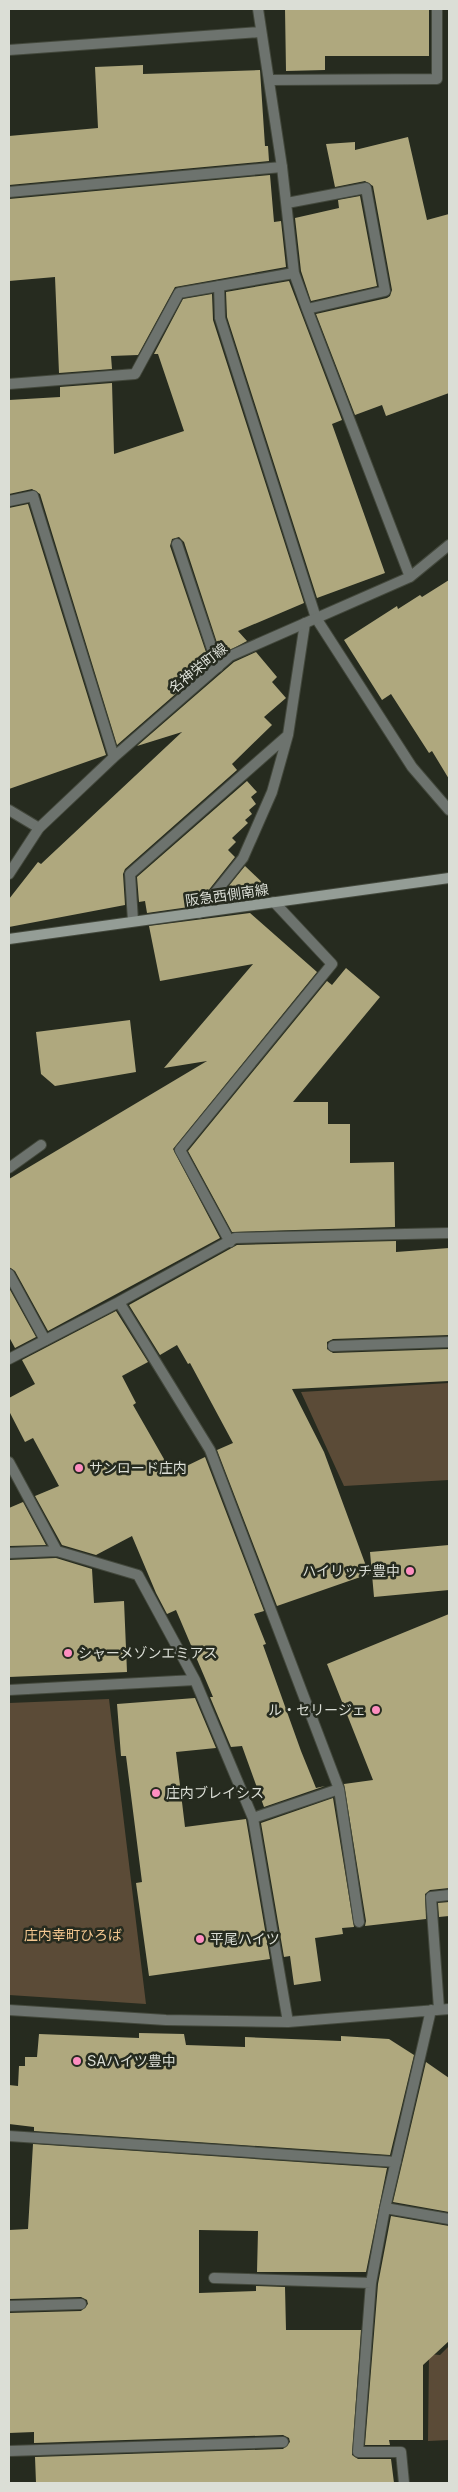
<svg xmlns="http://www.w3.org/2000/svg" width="458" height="2492" font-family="'Public Sans','Noto Sans JP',sans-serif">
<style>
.green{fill:#5b4b37}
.building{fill:#afa87e}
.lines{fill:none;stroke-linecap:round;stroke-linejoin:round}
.lane-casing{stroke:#43483c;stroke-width:12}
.street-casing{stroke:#43483c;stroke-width:12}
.secondary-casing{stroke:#43483c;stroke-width:12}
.lane{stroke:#6d736e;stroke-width:10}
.street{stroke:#6d736e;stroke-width:10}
.secondary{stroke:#949d96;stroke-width:10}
.poi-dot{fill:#fd8ec0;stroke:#262b1f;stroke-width:2}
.labels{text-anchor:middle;stroke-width:5;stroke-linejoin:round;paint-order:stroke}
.street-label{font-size:14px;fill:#dbded6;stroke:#262b1f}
.poi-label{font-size:14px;fill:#dbded6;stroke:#262b1f;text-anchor:start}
.park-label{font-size:14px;fill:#f4c790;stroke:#262b1f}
</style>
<rect width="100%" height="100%" fill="#262b1f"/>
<path class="green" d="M449 1383V1480L344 1486 301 1392Z
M109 1699 146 2004 9 1995V1703Z
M449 2346V2440L428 2441 429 2354 440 2355Z"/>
<path class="building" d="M285 9H429V56H325V70L286 71Z
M143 65V74L260 70 265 146H268L269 161 9 185V136L98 128 95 67Z
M408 137 427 220 449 214V393L386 416 382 405 355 415 316 314 387 298 390 296 392 290 373 186 365 181 335 187 326 144 355 142V150Z
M270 175 274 222 281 221 286 267 175 287 138 355 111 356 112 369 59 373 55 277 9 281V199Z
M360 196 377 286 311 301 301 271 295 218 339 208 338 200Z
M289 281 342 420 332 424 385 573 317 598 227 317 226 292Z
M212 294 213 320 304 603 238 631 247 641 221 655 184 542 179 537 172 539 170 546 210 664 117 745 40 494 32 489 9 494V400L60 397V387L112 383 114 454 184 431 158 354H154L183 299Z
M28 504 106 755 9 789V508Z
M449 580V779L432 751 429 753 391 694 382 700 344 640 397 606 398 609 420 595 422 597Z
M256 652 277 677 272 682 286 698 264 717 272 725 232 764 237 770 125 869 123 874 125 905 9 927V899L38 862 41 864 182 732 137 746 234 662Z
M247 781 257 792 251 797 256 804 249 810 252 814 245 820 248 823 232 838 236 842 228 850 235 857 196 906 147 913 145 901 139 902 137 877Z
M245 866 268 888 228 893 236 901 215 903Z
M250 913 317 972 173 1149 220 1238 48 1331 15 1271 9 1267V1179L207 1061 164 1068 253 964 160 981 149 926Z
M346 968 380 997 293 1102H328V1124H350V1163L394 1162 395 1227 232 1232 188 1151 327 981 332 985Z
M130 1020 136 1072 55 1086 41 1074 36 1032Z
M396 1241V1252L449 1248V1335L333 1339 327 1342V1349L333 1353 449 1349V1381L292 1389 324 1452 369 1574 277 1606 217 1450 233 1443 190 1363 188 1364 177 1345 160 1355 129 1305 237 1245Z
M9 1288 36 1337 15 1348 9 1337Z
M116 1311 148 1362 122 1376 136 1403 133 1405 172 1473 205 1457 264 1611 254 1614 266 1644 263 1645 301 1751 316 1788 325 1786 264 1807 242 1746 231 1747 210 1697H213L176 1610 167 1614 156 1593 132 1536 96 1555 62 1545 35 1496 59 1486 33 1438 25 1442 9 1411V1398L35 1384 22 1360Z
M23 1502 46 1545 9 1546V1508Z
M449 1545V1590L374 1597 370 1552Z
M56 1558 92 1569 94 1603 124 1601 127 1672 9 1677V1560Z
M449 1614V1888L430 1890 425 1894 426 1919 365 1926 366 1921 344 1784 373 1780 327 1664Z
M195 1698 216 1748 176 1752 185 1827 246 1819 270 1959 149 1976 136 1883 142 1882 126 1756H121L117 1704Z
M333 1798 354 1927 342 1928 343 1934 315 1938 321 1981 294 1985 290 1956 284 1957 261 1823Z
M449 1902V1916L439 1917 438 1903Z
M139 2033 184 2034 186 2045 245 2047V2037L341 2041V2036L389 2039 414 2055 390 2155 34 2131V2127L9 2124V2085L18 2086 19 2066H25V2057H37L39 2034 139 2038Z
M426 2062 449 2078V2212L393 2202Z
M33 2144 387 2168 366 2272H257L258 2231 199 2230V2293L256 2291V2286L285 2287 286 2330H361L352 2455 358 2459H391L394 2483H36L35 2457 283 2449 290 2442 289 2438 283 2435 34 2443V2432L9 2433V2313L81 2311 88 2304 87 2300 81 2297 9 2299V2230L28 2229Z
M391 2216 449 2226V2341L423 2365V2440H389L390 2445H365L378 2284Z"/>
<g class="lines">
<defs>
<path id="lane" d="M9 192 282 167
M219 286 220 318 316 618 412 767 449 810
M177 544 218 667
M9 810 39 828
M199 913 243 858 272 792 288 735 305 623
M133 921 130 874 287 736
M230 1242 180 1150 332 964 274 902
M9 1274 45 1340
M333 1346 449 1342
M439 2009 431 1897 449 1895
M9 2306 81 2304
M9 2451 283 2442"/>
<path id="street" d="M258 9 282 167 294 273
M9 50 260 32
M270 80 437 79V9
M287 203 366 188 385 291 307 309 410 577
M9 384 135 374 179 293 294 273 307 309
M9 501 33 496 114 757
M9 874 39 828 114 757 230 656 410 577 449 545
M9 1168 41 1145
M119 1302 235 1238 449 1233
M9 1359 119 1302 210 1450 339 1789 359 1922
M9 1462 57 1551
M9 1553 57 1551 138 1575 195 1680 253 1818 288 2022
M9 1690 195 1680
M253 1818 339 1789
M9 2010 166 2020 288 2022 449 2009
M9 2136 396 2162
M385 2208 449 2219
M214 2278 371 2283
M404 2483 401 2452H358L371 2283 385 2208 431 2010"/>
<path id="secondary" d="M9 939 449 878"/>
</defs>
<use href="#lane" class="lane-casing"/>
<use href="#street" class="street-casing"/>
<use href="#secondary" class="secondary-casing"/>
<use href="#lane" class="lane"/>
<use href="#street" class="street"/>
<use href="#secondary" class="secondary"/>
</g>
<g class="poi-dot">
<circle cx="79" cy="1468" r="5"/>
<circle cx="410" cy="1571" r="5"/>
<circle cx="68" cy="1653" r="5"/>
<circle cx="376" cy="1710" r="5"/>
<circle cx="156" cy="1793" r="5"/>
<circle cx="200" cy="1939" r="5"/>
<circle cx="77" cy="2061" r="5"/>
</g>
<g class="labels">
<g class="street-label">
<text transform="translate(198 668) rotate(-39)" y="5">名神栄町線</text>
<text transform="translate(227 895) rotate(-8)" y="5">阪急西側南線</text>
</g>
<g class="poi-label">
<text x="89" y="1473">サンロード庄内</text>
<text x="400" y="1576" text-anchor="end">ハイリッチ豊中</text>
<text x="78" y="1658">シャーメゾンエミアス</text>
<text x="366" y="1715" text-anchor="end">ル・セリージェ</text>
<text x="166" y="1798">庄内ブレイシス</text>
<text x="210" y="1944">平尾ハイツ</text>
<text x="87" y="2066">SAハイツ豊中</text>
</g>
<g class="park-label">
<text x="73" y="1940">庄内幸町ひろば</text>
</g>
</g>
<rect width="458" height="2492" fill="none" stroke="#dbded6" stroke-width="20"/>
</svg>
